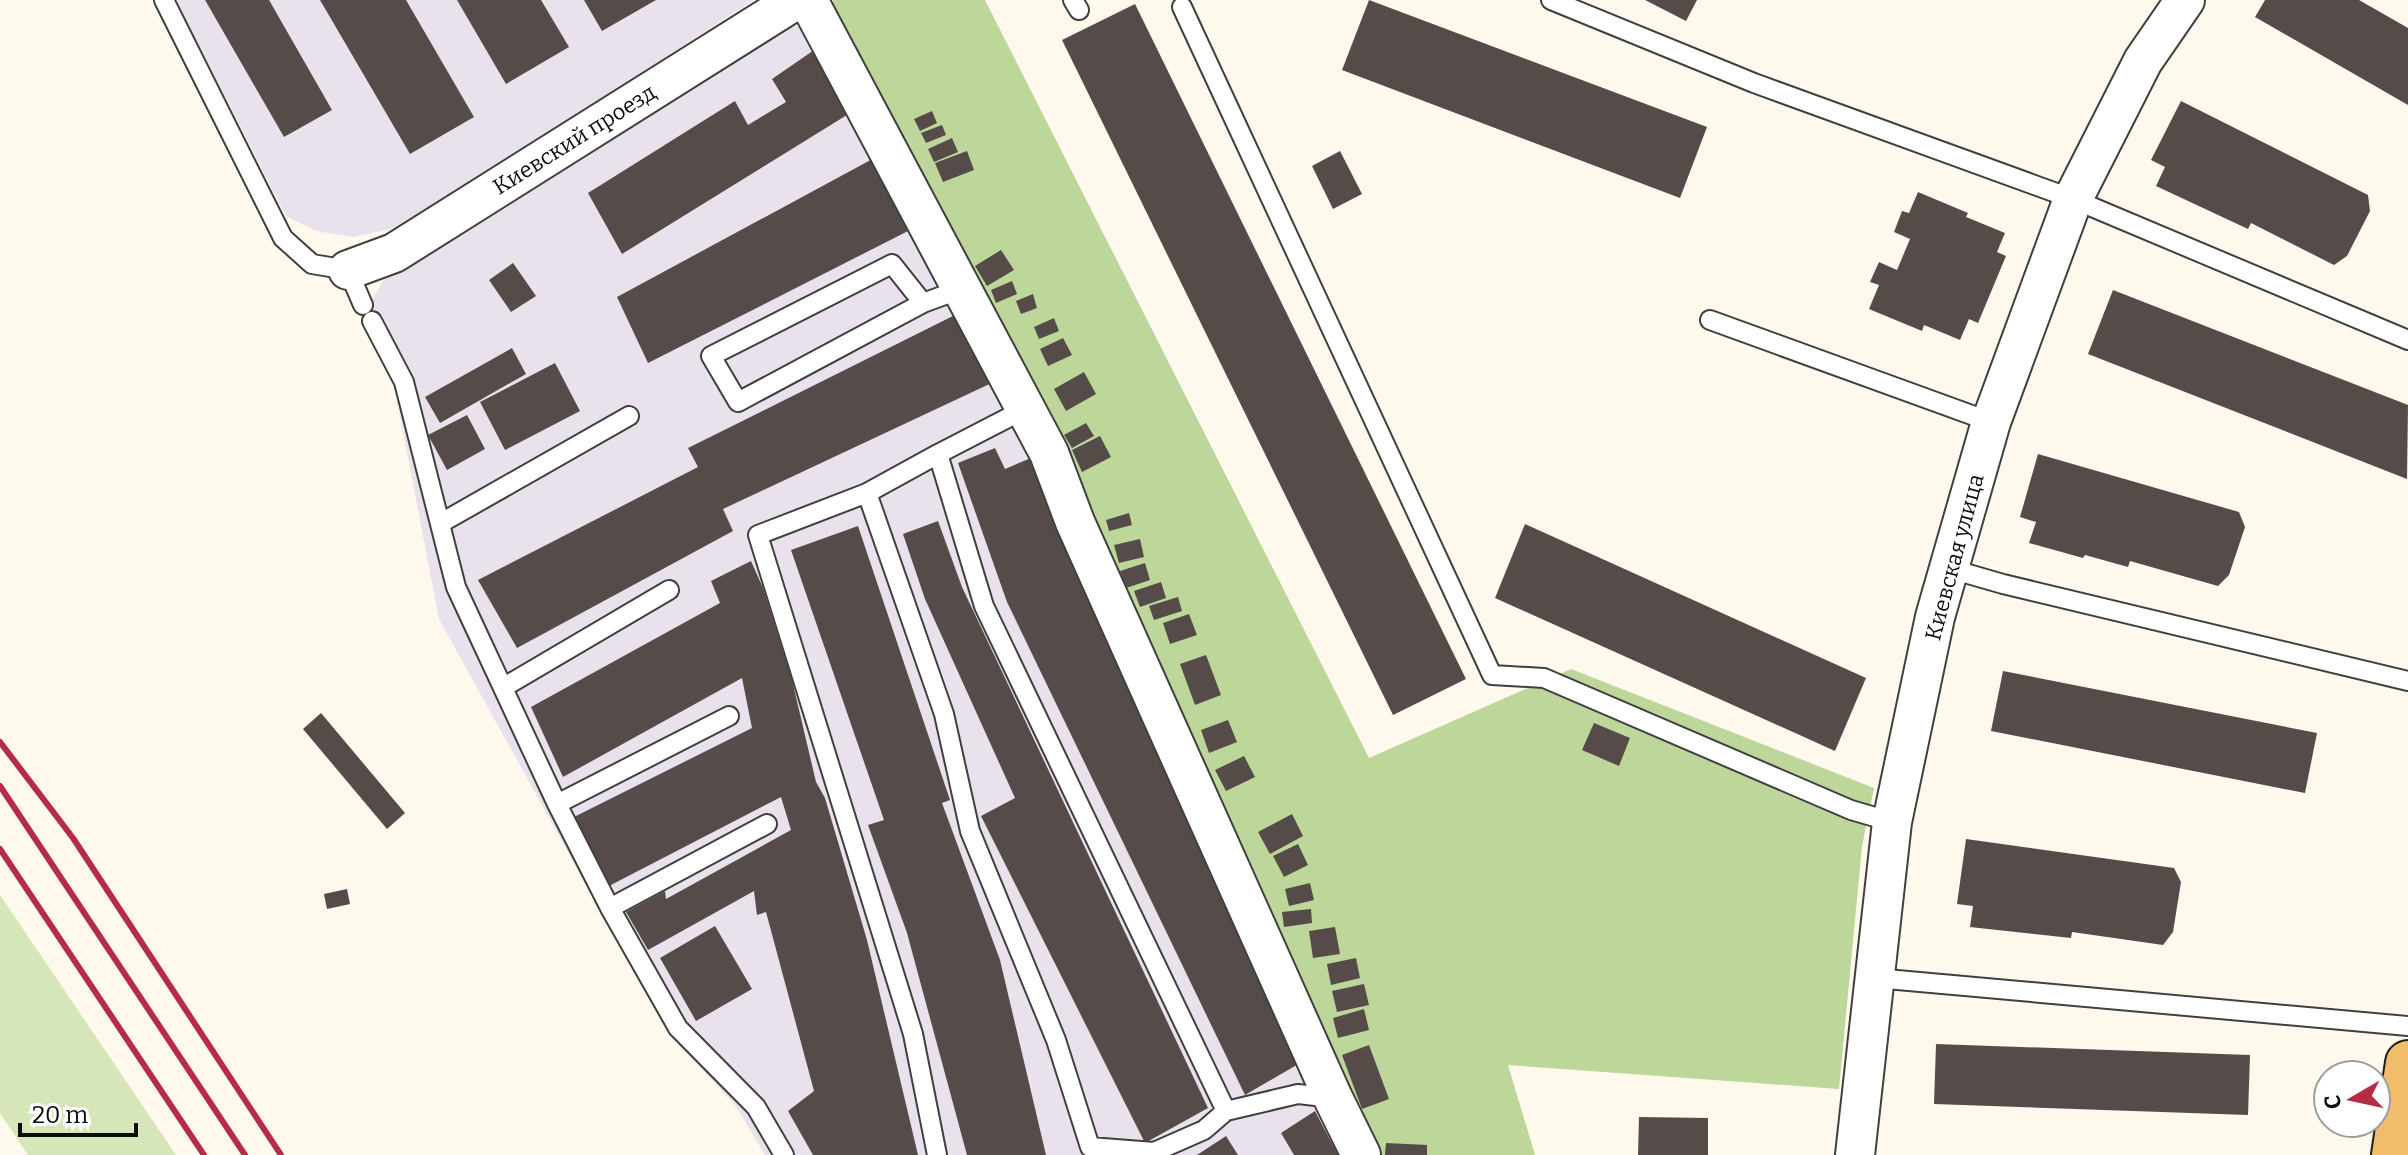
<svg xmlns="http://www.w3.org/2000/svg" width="2408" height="1155" font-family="Bitter,serif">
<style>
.industrial{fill:#e9e1eb}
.green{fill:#d7e6b9}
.forest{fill:#bdd699}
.building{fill:#554c4a}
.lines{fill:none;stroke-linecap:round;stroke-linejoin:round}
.service-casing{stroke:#404040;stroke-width:22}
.minor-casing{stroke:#404040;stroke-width:42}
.primary-casing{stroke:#1e1e1e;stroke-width:48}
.service{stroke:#fff;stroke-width:18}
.minor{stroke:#fff;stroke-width:38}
.primary{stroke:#f1bd6a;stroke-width:44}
.rail{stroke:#b52c46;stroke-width:6}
.labels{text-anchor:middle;stroke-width:8;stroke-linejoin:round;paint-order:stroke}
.street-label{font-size:22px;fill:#0d0d0d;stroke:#fff}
</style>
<rect width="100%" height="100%" fill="#fef8ed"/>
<path class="industrial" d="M176 0H754L451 195 391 229 353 237 316 231 286 216Z
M790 26H798L810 32 1038 455 1307 1059 1315 1111 1338 1155H765L735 1105 668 1033 439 619 395 390 371 301 386 276Z"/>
<path class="green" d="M0 895 176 1155H28L0 1113Z"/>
<path class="forest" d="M833 0H985L1369 758 1571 669 1874 788 1862 846 1839 1089 1508 1065 1535 1155H1372L834 19Z"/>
<path class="building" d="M205 0H269L332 110 284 137Z
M320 0H406L474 117 410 154Z
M457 0H541L569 47 506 84Z
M584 0H656L602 31Z
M1369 0 1707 127 1680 198 1342 70Z
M1645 0H1697L1686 21Z
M2265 0H2359L2408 28V105L2255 17Z
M1135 4 1466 679 1393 715 1062 40Z
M820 46 855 110 622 254 588 193 735 101 748 125 786 102 772 79Z
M2181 101 2368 195 2370 211 2347 256 2334 265 2251 223 2248 229 2156 186 2165 167 2151 160Z
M932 111 937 123 920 131 914 119Z
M942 125 946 135 926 143 921 133Z
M952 138 958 152 934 162 928 149Z
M967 151 974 170 943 182 935 163Z
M1340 151 1362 194 1333 209 1312 166Z
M878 156 916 227 648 363 617 297Z
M1918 192 1968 213 1966 217 2005 233 1997 252 2006 256 1978 323 1969 319 1960 340 1924 325 1922 331 1869 309 1879 285 1870 282 1879 262 1897 270 1910 239 1894 232 1902 211 1909 213Z
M1001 250 1014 270 987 286 975 266Z
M513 263 536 296 511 312 489 280Z
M1012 281 1017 294 996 303 991 290Z
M2113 290 2408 405 2407 479 2088 354Z
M1033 294 1037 308 1021 314 1016 301Z
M961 312 998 380 723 509 733 531 517 648 478 580 698 467 688 448Z
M1054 318 1059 331 1039 339 1034 327Z
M1063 338 1072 355 1048 366 1040 349Z
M512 348 526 374 440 423 425 397Z
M555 363 580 411 505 450 480 402Z
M1084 372 1096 394 1066 411 1054 389Z
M467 415 485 449 447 470 428 435Z
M1086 423 1094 436 1072 448 1064 435Z
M1100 436 1111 457 1082 472 1072 450Z
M995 448 1005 469 1038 455 1307 1059 1245 1095 1007 602 958 463Z
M2038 454 2239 512 2245 527 2229 575 2218 586 2130 561 2128 567 2085 555 2083 558 2029 543 2036 522 2020 517Z
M1129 513 1132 525 1109 531 1106 520Z
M938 521 962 587 1208 1108 1145 1143 981 816 1015 798 925 599 903 534Z
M1525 524 1866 678 1835 751 1495 598Z
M858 526 950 800 942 803 1000 960 1046 1155H967L907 933 868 825 884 820 791 550Z
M1140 539 1144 557 1119 563 1114 545Z
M751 561 763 588 792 680 816 782 825 798 867 940 918 1155H813L788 1111 814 1091 766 912 757 915 754 891 648 950 626 912 665 891 666 899 791 830 781 797 609 886 574 817 752 728 742 678 563 777 531 707 720 603 711 581Z
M1145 563 1150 580 1126 588 1120 571Z
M1161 582 1166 598 1140 607 1134 591Z
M1178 597 1182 611 1154 620 1149 606Z
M1189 614 1197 635 1170 644 1163 623Z
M1206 655 1221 695 1195 705 1180 664Z
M2003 671 2317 733 2305 793 1991 731Z
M321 713 405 813 387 829 303 729Z
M1228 720 1237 742 1209 753 1201 730Z
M1594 723 1630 738 1619 766 1582 750Z
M1244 756 1255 777 1226 791 1215 770Z
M1292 814 1303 836 1270 854 1258 832Z
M1966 839 2174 868 2181 882 2173 932 2163 945 2072 932 2071 938 1970 927 1973 906 1957 904Z
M1298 844 1308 865 1284 877 1273 856Z
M1310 883 1314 900 1289 906 1285 889Z
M347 889 350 904 327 909 324 894Z
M1311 909 1312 923 1284 927 1282 912Z
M715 926 752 989 696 1021 660 958Z
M1335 927 1340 954 1313 958 1309 931Z
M1356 958 1360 978 1331 985 1327 964Z
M1364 984 1369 1005 1337 1012 1332 991Z
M1364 1009 1369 1030 1338 1038 1333 1018Z
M1936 1044 2250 1055 2248 1115 1934 1104Z
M1369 1045 1389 1099 1362 1109 1342 1055Z
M1315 1111 1338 1155H1294L1281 1133Z
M1639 1117 1708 1118V1155H1638Z
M1226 1136 1238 1155H1197Z
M1386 1143 1427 1145V1155H1385Z"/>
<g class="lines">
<defs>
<path id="service" d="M164 0 283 238 312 264 348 270 363 305
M1073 0 1079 10
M1551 0 1754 83 2073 199 2408 340
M1182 7 1492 675 1544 678 1851 810 1892 822
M923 303 892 264 711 356 738 402 923 303 961 289
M1710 320 1991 422
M372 321 404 382 456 587 557 804 610 908 678 1028 756 1107 784 1155
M1025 409 938 454 984 606 1226 1111 1298 1094 1333 1098
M867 493 944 714 970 831 1056 1040 1090 1147 1154 1152 1204 1130 1226 1111
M441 523 629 416
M1951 569 2003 584 2408 681
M504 687 669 590
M557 804 729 716
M610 908 767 824
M1875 978 2408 1026
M937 1155 913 1034 758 535 867 493 938 454"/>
<path id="minor" d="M808 0 1049 453 1075 522 1333 1098 1361 1155
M348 270 394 253 796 0
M1855 1155 1892 822 1935 617 1991 422 2073 199 2143 61 2185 0"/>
<path id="primary" d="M2394 1155 2408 1063"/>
</defs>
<use href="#service" class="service-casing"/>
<use href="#minor" class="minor-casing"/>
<use href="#primary" class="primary-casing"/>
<use href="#service" class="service"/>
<use href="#minor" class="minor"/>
<use href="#primary" class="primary"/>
<path class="rail" d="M0 742 73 838 281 1155
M0 786 245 1155
M0 849 204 1155"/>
</g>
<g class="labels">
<g class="street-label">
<text transform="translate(574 139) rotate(-32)" y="8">Киевский проезд</text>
<text transform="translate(1954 557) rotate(-75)" y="8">Киевская улица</text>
</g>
</g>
<g transform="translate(2352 1099) rotate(261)"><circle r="38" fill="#ffffff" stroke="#9e9e9e" stroke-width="2"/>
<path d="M0-6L14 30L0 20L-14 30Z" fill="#b52c46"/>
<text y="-12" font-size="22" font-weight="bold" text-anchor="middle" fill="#0d0d0d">С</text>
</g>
<path d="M20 1123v12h116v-12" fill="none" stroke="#0d0d0d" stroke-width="4"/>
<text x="32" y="1123" font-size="24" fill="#0d0d0d" stroke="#ffffff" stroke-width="6" paint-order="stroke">20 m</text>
</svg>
